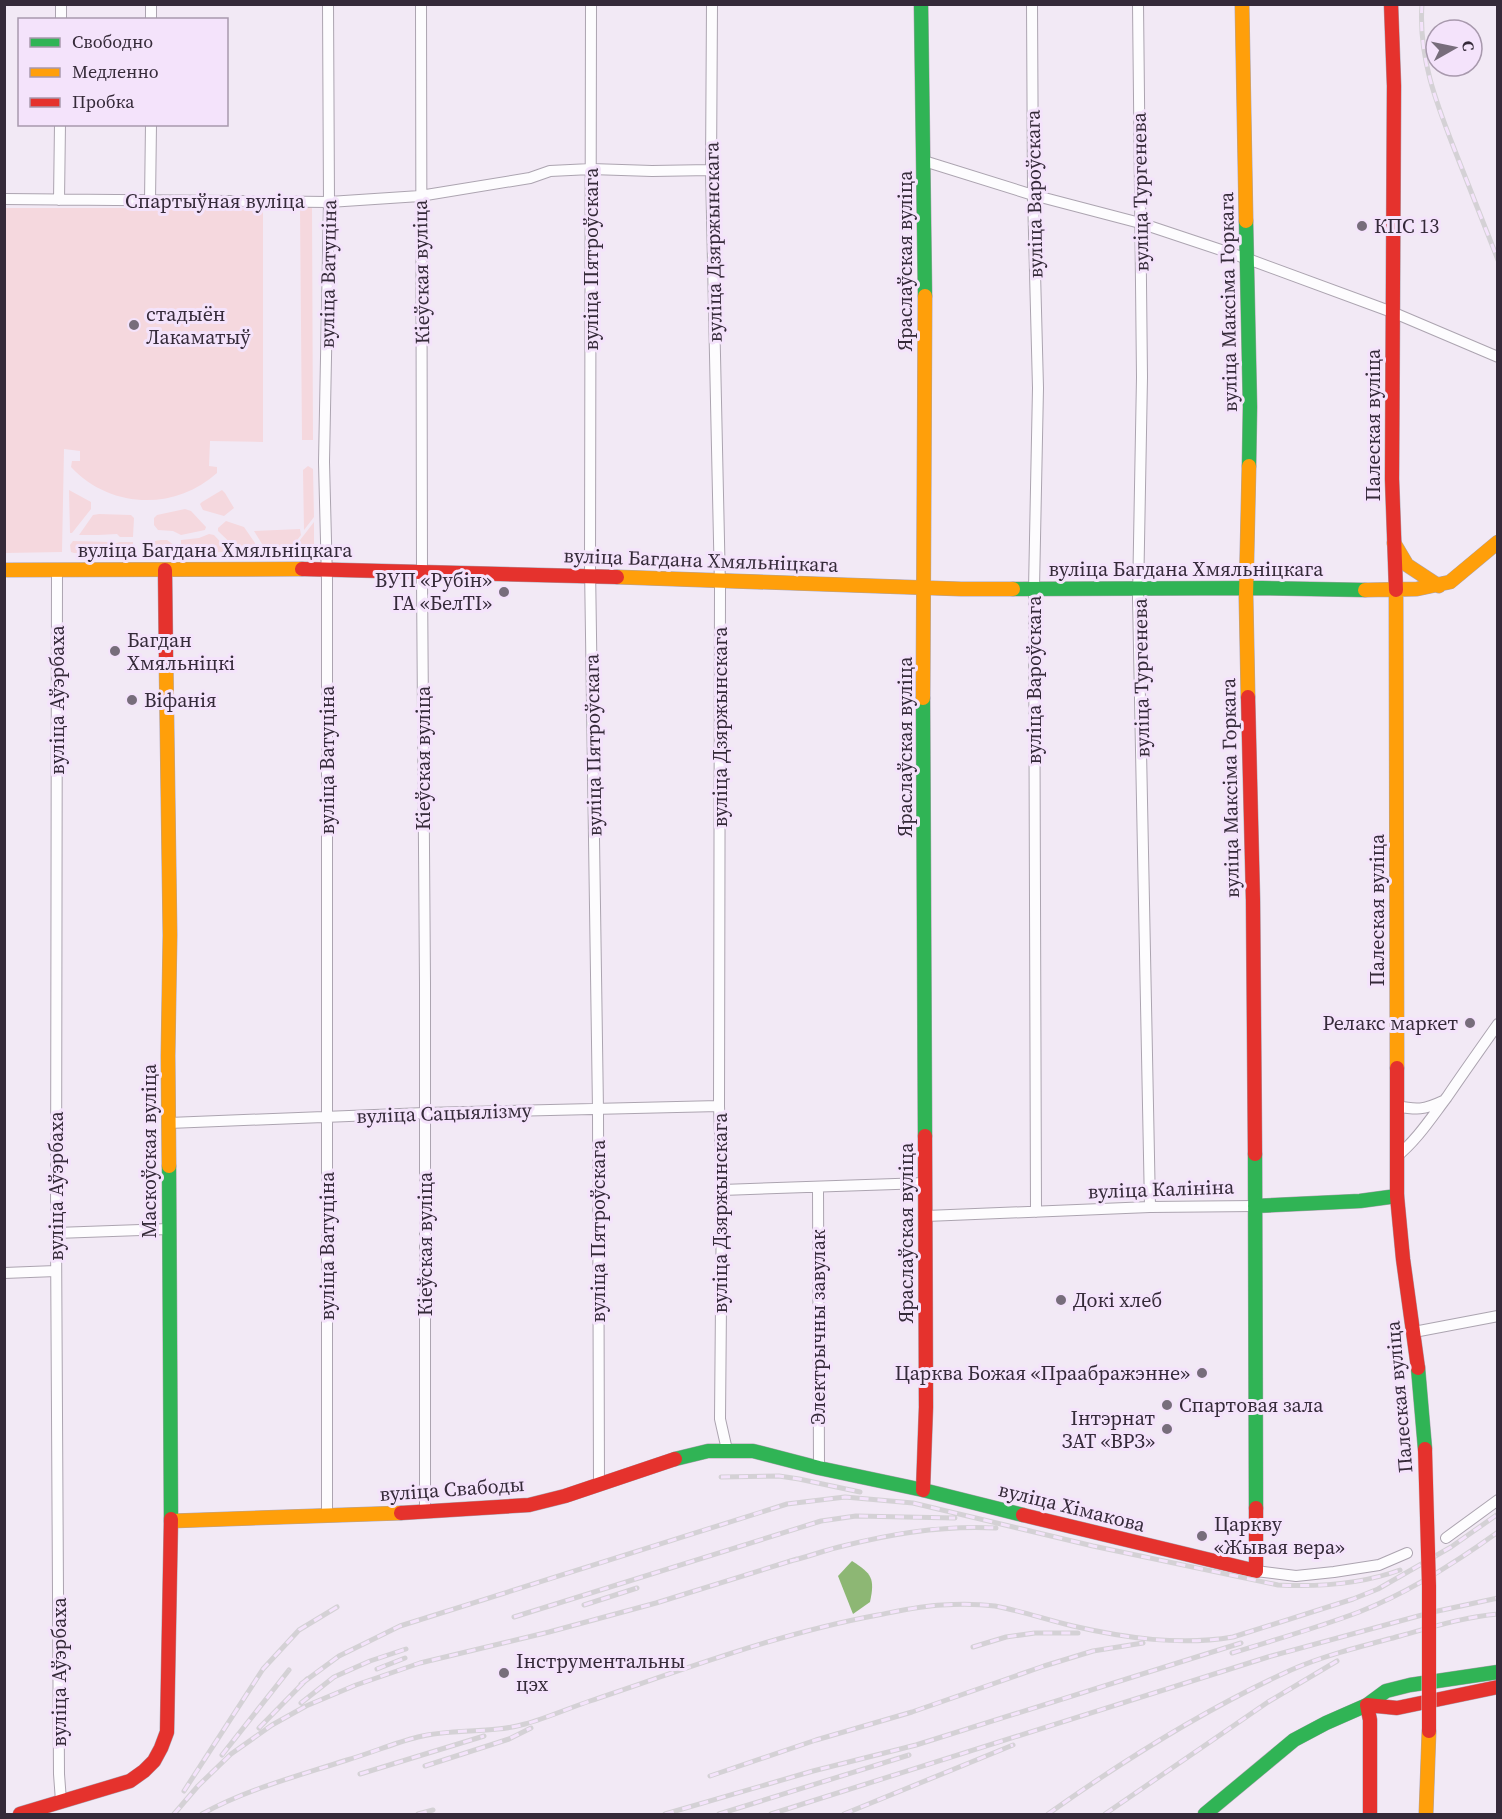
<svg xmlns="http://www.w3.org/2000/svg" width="1502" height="1819" font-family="'Source Serif 4',serif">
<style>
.green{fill:#f5d8de}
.water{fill:#8db774}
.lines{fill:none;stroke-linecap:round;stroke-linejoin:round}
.street-casing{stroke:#aca4b0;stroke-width:12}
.fast-casing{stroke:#aca4b0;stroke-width:15}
.slow-casing{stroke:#aca4b0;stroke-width:15}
.jam-casing{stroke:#aca4b0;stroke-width:15}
.street{stroke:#fdfcfe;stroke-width:10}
.fast{stroke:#30b455;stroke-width:14}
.slow{stroke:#ff9f0a;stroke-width:14}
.jam{stroke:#e5322d;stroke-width:14}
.rail-casing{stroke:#d4d1d5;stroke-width:5}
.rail{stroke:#f4e3fb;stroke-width:3;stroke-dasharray:9;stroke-linecap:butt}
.jam-bridge-casing{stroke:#cec8d0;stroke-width:15;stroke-linecap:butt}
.jam-bridge{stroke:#e5322d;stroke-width:14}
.poi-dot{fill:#776d7b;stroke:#f4e3fb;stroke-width:2}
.labels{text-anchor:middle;stroke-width:6;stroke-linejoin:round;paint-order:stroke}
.street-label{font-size:20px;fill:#352a39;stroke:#f4e3fb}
.poi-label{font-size:20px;fill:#352a39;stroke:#f4e3fb;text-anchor:start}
</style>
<rect width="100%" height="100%" fill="#f2e9f5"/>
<path class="green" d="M300 207H312L313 440H302Z
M5 208H263V442L210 441 209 466 217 467V473C175 511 110 509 71 467L72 461H80V451L64 449 62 552 5 553Z
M308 466 313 469 314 517 304 530 303 470Z
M69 490 91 502V509L72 533H70Z
M222 490 225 493 234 508 224 516 203 510 200 504 202 502Z
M185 509 191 511 206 527 205 530 181 535 173 531 158 530 154 525V518L157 515Z
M99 514 131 515 134 518 133 537H120L117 534C105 535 92 535 79 535L93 515Z
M226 521 244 527 255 543V547L250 553 242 554 218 531V528Z
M314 522V550L311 552H306L303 556 287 557Z
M300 529 301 535 288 552H267L254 531Z
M209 534 214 535 228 550 226 552 184 553 181 548V540L199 538Z
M161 540H167L174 545 172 550C164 556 157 552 150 546V542Z
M73 541 110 542 113 544 120 542H133V552L74 553 71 552 70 545Z"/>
<path class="water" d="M852 1561C872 1574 875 1578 870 1602L853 1614 838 1576Z"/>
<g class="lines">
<defs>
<path id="street" d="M421 4 422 579 425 983V1512
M591 4 590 567 598 1110 599 1485
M712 4 711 170 720 587 719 1106 722 1190 720 1419 727 1450
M1032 4 1033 195 1038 388 1034 589 1036 1212
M1138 4 1142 377 1138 598 1150 1207
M61 20V4
M151 20V4
M924 161 1033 195 1140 223 1248 259 1392 312 1498 357
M4 199 329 202 420 196 530 178 550 171 591 169 652 171 711 170
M59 200 60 124
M150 201 151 124
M57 570 56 1233 59 1774 61 1801
M1396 1106C1417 1110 1424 1110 1443 1101
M169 1123 425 1113 719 1106
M1396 1157C1417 1140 1431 1118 1447 1097 1464 1072 1481 1048 1498 1024
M818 1187 819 1468
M722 1190 925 1183
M926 1216 1150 1207 1255 1206
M56 1233 169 1229
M4 1273 56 1271
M1414 1332 1498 1316
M327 1516V580L324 462 329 202 328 4
M1446 1538 1498 1500
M1256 1571 1296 1576 1334 1572 1379 1565 1407 1553"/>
<path id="fast" d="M921 4 925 296
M1246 221 1250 407 1249 466
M1013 589 1262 588 1365 590
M923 698 925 1136
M1255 1154 1256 1508
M169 1166 171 1519
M1255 1206 1360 1201 1397 1196
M1418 1368 1425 1449
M675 1459 708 1451H753L819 1468 923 1490 1023 1515
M1205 1814 1294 1740 1326 1723 1367 1705 1386 1691 1410 1685 1498 1672"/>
<path id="slow" d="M1242 4 1246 221
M1394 543 1407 565 1439 586
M4 570 302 569
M617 577 961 589H1013
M1365 590 1417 589 1450 582 1498 542
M1396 590 1397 1068
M166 659 170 935 168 1056 169 1166
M1248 697 1246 597 1249 466
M923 698 925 296
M171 1521 401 1513
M1426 1814 1429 1731"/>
<path id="jam" d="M1391 4 1394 86 1392 479 1396 590
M302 569 617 577
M165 570 166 659
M1248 697 1253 900 1255 1154
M1397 1068V1196L1403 1259 1418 1368
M923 1490 926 1407 925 1136
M401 1513 529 1505 565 1496 675 1459
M1023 1515 1256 1571V1508
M1367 1705 1397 1708 1498 1687
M1367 1705 1370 1720V1814
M20 1814 130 1781 144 1771 154 1761 161 1748 167 1732 171 1519"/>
</defs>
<use href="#street" class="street-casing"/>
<use href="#fast" class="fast-casing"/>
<use href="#slow" class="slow-casing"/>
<use href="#jam" class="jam-casing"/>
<use href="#street" class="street"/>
<use href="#fast" class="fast"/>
<use href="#slow" class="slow"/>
<use href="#jam" class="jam"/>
<defs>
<path id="rail" d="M1422 4C1418 59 1438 107 1457 156 1471 191 1484 225 1498 260
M721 1477 779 1476 799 1479 860 1492
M790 1561C808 1557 825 1550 843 1546 894 1533 944 1525 996 1528
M584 1605 637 1588
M514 1617 821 1521 856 1516 955 1518
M973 1647 1006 1637 1035 1633H1078
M1232 1653C1274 1640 1317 1628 1359 1612 1408 1593 1455 1563 1498 1532
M377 1669 405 1658
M301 1684 339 1656 400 1626 787 1504 845 1497 913 1503 1093 1546 1278 1585C1319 1587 1362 1584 1400 1570
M301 1703 334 1677 370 1661 406 1649
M259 1728 307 1679
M222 1755 289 1670
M425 1766 509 1739 531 1728
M360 1774 484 1736
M710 1776 816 1740 912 1712 1044 1666 1093 1651 1143 1643
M184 1791 263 1669 299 1630 337 1607
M174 1814 198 1786 231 1754 272 1725 306 1706 356 1685 420 1663 549 1632 656 1603 797 1559
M202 1814C247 1789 298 1776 347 1760 371 1753 394 1743 418 1737 453 1728 490 1734 525 1724 547 1718 569 1708 590 1701 685 1669 780 1633 878 1615 899 1611 920 1606 942 1605 959 1604 978 1604 995 1606 1022 1611 1047 1620 1073 1626 1125 1638 1180 1646 1233 1637L1353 1599 1378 1589 1451 1547 1498 1514
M418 1814 433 1810
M665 1814 813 1771 916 1745 1241 1643
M719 1814 909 1755
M771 1814 1268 1657 1433 1612 1498 1598
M844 1814 1013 1745
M1048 1814C1124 1760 1205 1709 1291 1670 1325 1655 1363 1646 1400 1636 1432 1627 1464 1617 1498 1614
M1105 1814 1268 1702 1337 1661"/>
</defs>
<use href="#rail" class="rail-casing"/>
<use href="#rail" class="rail"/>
<defs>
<path id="jam-bridge" d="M1425 1449 1429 1586V1731"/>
</defs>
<use href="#jam-bridge" class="jam-bridge-casing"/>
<use href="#jam-bridge" class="jam-bridge"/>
</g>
<g class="poi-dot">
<circle cx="1362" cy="226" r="6"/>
<circle cx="134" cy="325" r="6"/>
<circle cx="504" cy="592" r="6"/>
<circle cx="115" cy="651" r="6"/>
<circle cx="132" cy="700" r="6"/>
<circle cx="1470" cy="1023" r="6"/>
<circle cx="1061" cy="1300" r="6"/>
<circle cx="1202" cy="1373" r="6"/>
<circle cx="1167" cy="1405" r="6"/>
<circle cx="1167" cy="1429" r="6"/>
<circle cx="1202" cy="1536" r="6"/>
<circle cx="504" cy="1673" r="6"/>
</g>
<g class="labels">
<g class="street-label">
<text transform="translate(1140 192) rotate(-91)" y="7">вуліца Тургенева</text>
<text transform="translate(1034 194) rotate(-91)" y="7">вуліца Вароўскага</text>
<text x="215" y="208">Спартыўная вуліца</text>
<text transform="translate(713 242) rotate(-91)" y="7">вуліца Дзяржынскага</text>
<text transform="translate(591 259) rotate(-90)" y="7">вуліца Пятроўскага</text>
<text transform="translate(905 261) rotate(-90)" y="7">Яраслаўская вуліца</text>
<text transform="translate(421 272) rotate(-91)" y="7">Кіеўская вуліца</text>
<text transform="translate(328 274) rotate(-89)" y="7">вуліца Ватуціна</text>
<text transform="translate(1228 302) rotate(-91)" y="7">вуліца Максіма Горкага</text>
<text transform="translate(1373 425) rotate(-90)" y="7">Палеская вуліца</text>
<text x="215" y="557">вуліца Багдана Хмяльніцкага</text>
<text transform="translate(701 560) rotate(2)" y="7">вуліца Багдана Хмяльніцкага</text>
<text x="1186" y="576">вуліца Багдана Хмяльніцкага</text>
<text transform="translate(1141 678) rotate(-91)" y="7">вуліца Тургенева</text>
<text transform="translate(1034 680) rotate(-90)" y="7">вуліца Вароўскага</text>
<text transform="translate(57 700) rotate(-90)" y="7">вуліца Аўэрбаха</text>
<text transform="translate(720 727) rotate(-90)" y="7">вуліца Дзяржынскага</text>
<text transform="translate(593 745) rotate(-91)" y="7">вуліца Пятроўскага</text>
<text transform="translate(905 747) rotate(-90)" y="7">Яраслаўская вуліца</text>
<text transform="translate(423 758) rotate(-90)" y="7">Кіеўская вуліца</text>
<text transform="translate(327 760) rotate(-90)" y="7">вуліца Ватуціна</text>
<text transform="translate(1230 788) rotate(-91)" y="7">вуліца Максіма Горкага</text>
<text transform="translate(1377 910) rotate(-90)" y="7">Палеская вуліца</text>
<text transform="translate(444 1113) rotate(-2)" y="7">вуліца Сацыялізму</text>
<text transform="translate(149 1151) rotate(-90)" y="7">Маскоўская вуліца</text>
<text transform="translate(56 1186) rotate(-90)" y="7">вуліца Аўэрбаха</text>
<text transform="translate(1161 1189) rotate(-2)" y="7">вуліца Калініна</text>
<text transform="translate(720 1213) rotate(-90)" y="7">вуліца Дзяржынскага</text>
<text transform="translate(598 1231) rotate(-90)" y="7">вуліца Пятроўскага</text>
<text transform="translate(906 1233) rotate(-90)" y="7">Яраслаўская вуліца</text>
<text transform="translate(425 1244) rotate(-90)" y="7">Кіеўская вуліца</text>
<text transform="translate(327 1246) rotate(-90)" y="7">вуліца Ватуціна</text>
<text transform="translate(818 1327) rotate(-90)" y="7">Электрычны завулак</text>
<text transform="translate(1399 1397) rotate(-95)" y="7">Палеская вуліца</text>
<text transform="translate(452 1489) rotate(-4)" y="7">вуліца Свабоды</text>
<text transform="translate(1072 1507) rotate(14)" y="7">вуліца Хімакова</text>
<text transform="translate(59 1672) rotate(-90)" y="7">вуліца Аўэрбаха</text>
</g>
<g class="poi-label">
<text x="1374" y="233">КПС 13</text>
<text x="146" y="321">стадыён<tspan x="146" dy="23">Лакаматыў</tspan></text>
<text x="492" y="587" text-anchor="end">ВУП «Рубін»<tspan x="492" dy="23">ГА «БелТІ»</tspan></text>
<text x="127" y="647">Багдан<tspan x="127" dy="23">Хмяльніцкі</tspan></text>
<text x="144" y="707">Віфанія</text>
<text x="1458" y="1030" text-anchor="end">Релакс маркет</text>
<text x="1073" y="1307">Докі хлеб</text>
<text x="1190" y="1380" text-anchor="end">Царква Божая «Праабражэнне»</text>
<text x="1179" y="1412">Спартовая зала</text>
<text x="1155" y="1425" text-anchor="end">Інтэрнат<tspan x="1155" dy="23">ЗАТ «ВРЗ»</tspan></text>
<text x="1214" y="1531">Царкву<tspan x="1214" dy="23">«Жывая вера»</tspan></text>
<text x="516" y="1668">Інструментальны<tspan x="516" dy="23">цэх</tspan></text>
</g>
</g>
<rect width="1502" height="1819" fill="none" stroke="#352a39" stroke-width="12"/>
<rect x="18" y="18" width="210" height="108" fill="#f4e3fb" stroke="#a899ad" stroke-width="1.5"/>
<rect x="30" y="38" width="30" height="9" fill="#30b455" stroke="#a899ad" stroke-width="1.5"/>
<text x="72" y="48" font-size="18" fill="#352a39">Свободно</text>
<rect x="30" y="68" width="30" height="9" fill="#ff9f0a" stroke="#a899ad" stroke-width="1.5"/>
<text x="72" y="78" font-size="18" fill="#352a39">Медленно</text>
<rect x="30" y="98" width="30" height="9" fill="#e5322d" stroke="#a899ad" stroke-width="1.5"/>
<text x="72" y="108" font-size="18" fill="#352a39">Пробка</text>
<g transform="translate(1454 48) rotate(81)"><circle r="28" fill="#f4e3fb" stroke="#a899ad" stroke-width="1.5"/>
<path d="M0-4.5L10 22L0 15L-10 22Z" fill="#776d7b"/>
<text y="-9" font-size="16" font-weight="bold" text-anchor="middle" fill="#352a39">С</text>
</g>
</svg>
